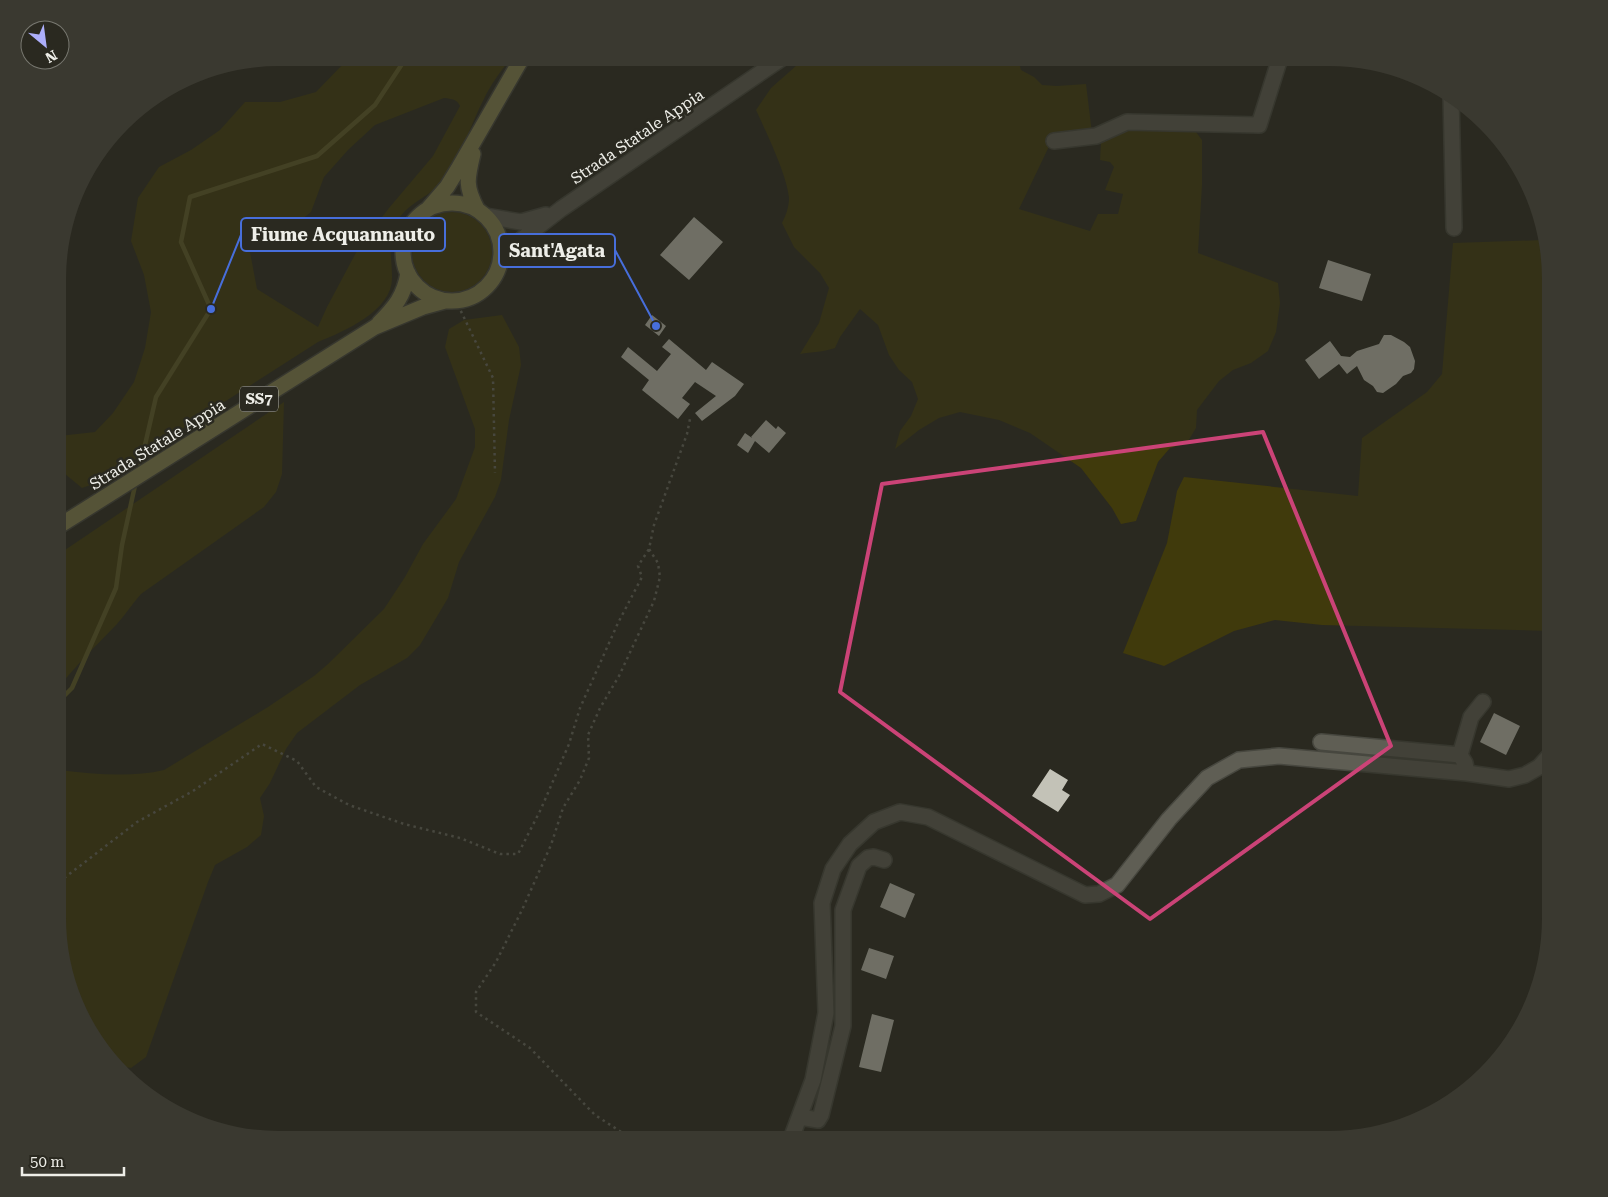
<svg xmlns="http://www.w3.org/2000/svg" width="1608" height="1197" font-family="'Roboto Serif',serif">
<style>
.green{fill:#403a0c;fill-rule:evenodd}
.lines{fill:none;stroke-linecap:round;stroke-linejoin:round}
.stream{stroke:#635d29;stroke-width:4.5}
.building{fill:#c3c2b7}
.street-casing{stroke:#47473f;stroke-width:18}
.secondary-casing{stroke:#47473f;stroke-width:18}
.primary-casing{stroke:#47473f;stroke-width:18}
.path{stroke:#6b6a62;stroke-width:2.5;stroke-dasharray:2.5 4;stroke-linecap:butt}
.street{stroke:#5f5e54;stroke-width:15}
.secondary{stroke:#5f5e54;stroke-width:15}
.primary{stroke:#8b8653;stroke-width:15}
.marked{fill:none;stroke:#cb4377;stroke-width:4;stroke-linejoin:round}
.labels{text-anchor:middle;stroke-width:5;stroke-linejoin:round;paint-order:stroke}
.shield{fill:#2a2920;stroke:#b3b3ac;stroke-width:1}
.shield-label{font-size:15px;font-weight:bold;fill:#eeeee8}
.street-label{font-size:16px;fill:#eeeee8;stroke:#2a2920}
.leader{fill:none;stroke:#476edb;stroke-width:2}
.callout-dot{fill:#476edb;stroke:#2a2920;stroke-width:2}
.callout{fill:#2a2920;stroke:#476edb;stroke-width:2}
.callout-label{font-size:18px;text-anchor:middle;font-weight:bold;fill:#eeeee8}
</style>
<rect width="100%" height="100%" fill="#2a2920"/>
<path class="green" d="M352 58H511C501 71 491 84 484 99 470 125 462 157 443 180 432 196 410 201 398 220 386 237 392 256 392 276 394 310 345 331 318 342L99 482 82 488 59 469V436L95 432 113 413 134 382 145 348 151 312 144 275 131 241 138 198 159 167 191 150 220 130 245 102H280L316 92 345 62ZM444 98C452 99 457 99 460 106L433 156 389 208 359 247 327 307 318 327 257 289 250 252 282 235 311 212 324 177 348 150 375 125Z
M805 58H997L995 60C1003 66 1009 66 1019 63L1021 70 1034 77 1042 85 1057 86 1086 84 1092 133 1055 134 1019 209 1090 231 1098 214H1118L1123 194 1105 190 1114 167 1110 162 1100 160 1101 142 1127 130 1196 132 1202 140V185L1198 253 1278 283 1280 303 1276 332 1268 351 1251 363 1233 370 1219 381 1197 410 1196 428 1187 443 1170 448 1158 462 1136 521 1121 524 1112 508 1081 468 1030 433 999 420 960 412 939 418 919 430 895 449 900 431 911 416 918 399 912 382 899 370 889 355 878 325 860 309 840 337 835 348C824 352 812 352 800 354L819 323 829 288 820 273 794 247 782 223C786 215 789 207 789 198 787 175 766 132 756 110L771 88Z
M412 252a40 40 0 1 1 80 0a40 40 0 1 1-80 0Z
M1543 240 1550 265V631L1322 625 1275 620 1234 631 1164 666 1123 653 1167 543 1177 491 1184 477 1358 496 1362 438 1427 392 1442 374 1453 243Z
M502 315 519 347 521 365 509 420 501 480 495 497 459 562 448 598 420 645 407 658 360 685 297 733 286 749 270 783 260 798 264 816 261 835 247 847 215 865 208 882 146 1057 131 1068 120 1066 87 1028 59 946V770C94 774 130 778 164 770L268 707 314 676 328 664 384 609 405 577 423 544 456 499 475 447V429L445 347 449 329 464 320Z
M284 402 282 474 276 492 264 507 141 594C132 604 125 615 117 624 97 645 77 664 59 687V554Z"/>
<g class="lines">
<path class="stream" d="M139 471 156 397 211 309 181 242 190 197 317 156 375 105 406 58
M59 701 72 688 116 588 122 545 136 481"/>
</g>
<path class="building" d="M694 217 723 242 689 280 660 255Z
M1328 260 1371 274 1362 301 1319 288Z
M652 315 666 326 659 336 645 325Z
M1384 335H1391L1404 342 1410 347 1415 361 1414 369 1411 373 1403 376 1396 384 1383 393 1377 392 1373 386 1364 380 1357 366 1347 374 1339 364 1319 379 1305 360 1330 341 1341 356 1350 357 1357 351 1379 344Z
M669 339 706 370 712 362 744 384 735 396 702 421 695 413 716 396 695 382 682 398 690 404 678 419 642 390 649 380 621 357 628 347 657 371 671 354 662 347Z
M766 420 776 429 778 426 786 433 769 453 755 441 748 453 737 445 745 433 752 438 751 437Z
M1494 713 1520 726 1506 755 1480 742Z
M1050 769 1068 780 1062 790 1070 795 1058 812 1032 796Z
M890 883 915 894 905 918 880 907Z
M869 948 894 956 886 979 861 970Z
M872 1014 894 1020 881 1072 859 1067Z"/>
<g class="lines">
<defs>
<path id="street" d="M1451 96 1454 228
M1054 141 1096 136 1127 122 1259 125 1280 58
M1321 742 1460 755 1465 763 1467 773
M1460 755 1471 717 1483 702
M800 1117 818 1120 821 1115 843 1026V910L859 866 868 858 874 857 884 860
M791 1139 813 1080 826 1013 822 903 833 869 850 844 874 822 900 812 928 817 1085 895 1099 894 1117 885 1169 819 1207 778 1239 760 1279 756 1467 773 1509 779 1525 775 1539 767 1550 755"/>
<path id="secondary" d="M486 216 521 222 546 215
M501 260 504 253 561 209 782 58"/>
<path id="primary" d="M473 154C467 179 465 186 477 209
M403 252a49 49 0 1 1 98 0a49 49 0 1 1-98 0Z
M428 209 447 187 458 169 522 58
M379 323C395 307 404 296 408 273
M59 526 375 327 423 307 445 301"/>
</defs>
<use href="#street" class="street-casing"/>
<use href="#secondary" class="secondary-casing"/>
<use href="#primary" class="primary-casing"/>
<path class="path" d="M458 305 493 378 495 473
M59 882 137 822 193 791 262 744 297 761 316 787 349 805 404 824 460 838 500 854H518L541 809 569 744 580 708 618 623 642 577 638 566 649 549
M632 1139 595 1115 530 1048 476 1012V992L496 962 522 910 551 845 563 808 580 780 589 758 588 735 600 708 619 676 654 601 660 577 658 563 649 549 654 525 687 434 690 419"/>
<use href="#street" class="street"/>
<use href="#secondary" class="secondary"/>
<use href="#primary" class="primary"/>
</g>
<path d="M0 0H1608V1197H0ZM1263 432 1391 746 1150 919 840 692 882 484Z" fill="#2a2920" fill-opacity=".55" fill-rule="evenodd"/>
<path class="marked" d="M1263 432 1391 746 1150 919 840 692 882 484Z"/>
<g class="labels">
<rect class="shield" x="240" y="386.5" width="38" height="25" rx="4"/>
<g class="shield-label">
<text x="259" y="404">SS7</text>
</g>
<g class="street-label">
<text transform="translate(637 136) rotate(-34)" y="6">Strada Statale Appia</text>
<text transform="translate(157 444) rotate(-32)" y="6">Strada Statale Appia</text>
</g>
</g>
<path d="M0 0H1608V1197H0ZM279 66H1329A213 213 0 0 1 1542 279V918A213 213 0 0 1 1329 1131H279A213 213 0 0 1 66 918V279A213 213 0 0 1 279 66Z" fill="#3a3930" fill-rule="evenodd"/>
<path class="leader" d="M211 309L241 235M656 326L615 250"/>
<g class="callout-dot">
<circle cx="211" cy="309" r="5"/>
<circle cx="656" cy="326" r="5"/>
</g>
<g class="callout">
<rect x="241" y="218" width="204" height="33" rx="5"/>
<rect x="499" y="234" width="116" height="33" rx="5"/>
</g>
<g class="callout-label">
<text x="343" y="241">Fiume Acquannauto</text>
<text x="557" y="257">Sant'Agata</text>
</g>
<g transform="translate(45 45) rotate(151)"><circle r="24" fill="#2a2920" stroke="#787870"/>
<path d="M0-4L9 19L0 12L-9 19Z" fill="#adaffb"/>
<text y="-8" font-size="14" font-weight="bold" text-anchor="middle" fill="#eeeee8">N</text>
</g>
<path d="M22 1167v8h102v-8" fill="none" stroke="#eeeee8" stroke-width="2.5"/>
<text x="30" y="1167" font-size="15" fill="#eeeee8" stroke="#2a2920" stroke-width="4" paint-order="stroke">50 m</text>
</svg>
